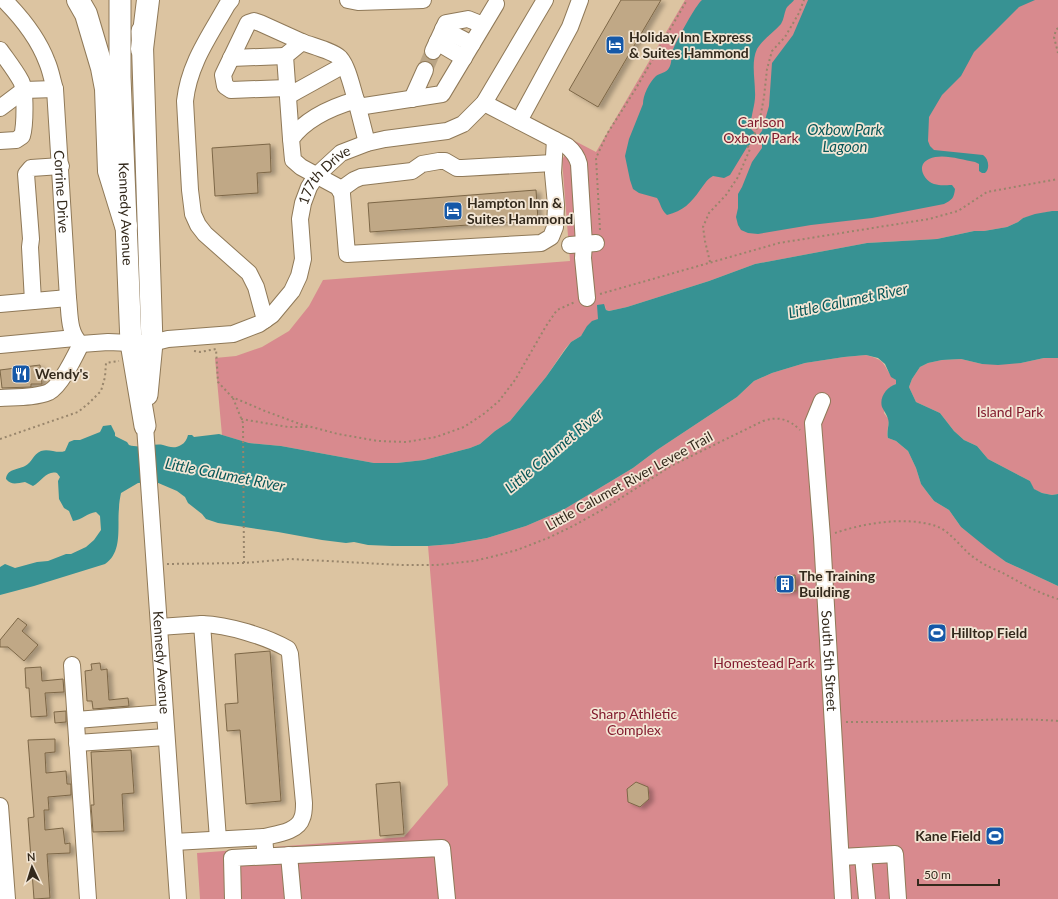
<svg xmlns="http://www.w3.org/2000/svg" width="1058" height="899" font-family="Lato,sans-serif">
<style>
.green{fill:#d88a8e}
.water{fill:#379293}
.building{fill:#c0a886;stroke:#7d6747;filter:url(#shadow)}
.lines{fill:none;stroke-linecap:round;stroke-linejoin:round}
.minor-tunnel{stroke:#baa586;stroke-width:16;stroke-dasharray:16 8;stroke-linecap:butt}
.minor-casing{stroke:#8f7958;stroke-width:18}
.major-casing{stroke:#8f7958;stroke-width:23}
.highway-casing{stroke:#8f7958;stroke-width:24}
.path{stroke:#98856b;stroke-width:2;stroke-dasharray:2 3;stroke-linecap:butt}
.minor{stroke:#fff;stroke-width:16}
.major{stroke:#fff;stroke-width:21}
.highway{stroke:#fff;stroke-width:22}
.labels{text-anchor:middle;stroke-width:3.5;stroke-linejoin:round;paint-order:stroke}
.poi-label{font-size:14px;font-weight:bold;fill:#33291c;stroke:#f3e6d5;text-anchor:start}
.park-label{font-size:14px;fill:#821b2e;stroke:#f3e6d5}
.street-label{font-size:14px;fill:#33291c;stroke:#f3e6d5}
.water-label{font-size:15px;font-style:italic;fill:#085758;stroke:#f3e6d5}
</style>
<defs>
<filter id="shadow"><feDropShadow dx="4.5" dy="2.5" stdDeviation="2" flood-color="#0004"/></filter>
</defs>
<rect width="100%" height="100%" fill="#dcc4a1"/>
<path class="green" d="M685 0H1058V211H1052L1023 218 1018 222 1007 227 984 231H974L937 239 867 243 755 264 709 281 627 307 609 311 606 310 605 306 598 314V319L581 336 571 342 565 349 546 377 510 421 495 431 480 444 470 448 424 460 397 463H374L281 446 249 443 222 435 215 358 236 356 262 347 289 331 309 306 323 280 570 261 562 160 573 140 596 152Z
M866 355C890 361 881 367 896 380V384L889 388 884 413 889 420 887 434 888 438 896 441 908 451 916 468 921 484 927 492 934 501 949 510 961 527 1006 562 1058 586V899H200L197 853 404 837 448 785 428 546 453 544 487 538 526 526 563 510 633 468 657 450 737 397 754 381 772 373 805 363 844 357Z
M1044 358H1058V494L1052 495 1042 493 1033 489 1030 481 988 459 977 446 964 440 954 431 940 413 916 402 909 387 912 379 920 367 928 363 942 360 961 359 982 364 1021 363Z"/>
<path class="water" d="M702 0H794C792 3 787 6 786 9 784 14 784 19 781 24 774 32 763 39 757 49 751 62 755 79 755 92 756 105 750 115 751 129L758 136 762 131 769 106 772 63 793 35 808 0H1035L1019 7 974 52 961 76 942 95 929 117 928 141 930 146 934 150 983 155C989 159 990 169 985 173H982L979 171V164L975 162C961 160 943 153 929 159 916 165 923 180 934 184 941 186 945 185 952 185L955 189C954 198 952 200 944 204L872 218 811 225 758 234 748 233 741 230 738 225 736 217 738 208V194L742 187 752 162 762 148V144L760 140H755L747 147 730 175 724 178 713 176C706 180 705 184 700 190 691 203 683 211 667 215 661 210 661 204 657 198L639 193 633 189 630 180 625 156 629 139 643 104C643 95 649 83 656 76 660 73 666 73 669 68 672 64 671 56 673 50 675 43 697 3 702 0Z
M1052 211H1058V358H1044L1021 363 998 365 982 364 961 359 942 360 928 363 920 367 912 379 909 387 916 402 940 413 954 431 964 440 977 446 988 459 1030 481 1034 489 1042 493 1052 495 1058 494V586L1006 562 987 548 961 527 949 510 934 501 927 492 921 484 916 468 908 451 896 441 888 438C886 432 890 424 888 419 887 415 884 411 882 407 879 397 887 387 896 384V380L891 377 885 364 878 358 866 355 844 357 805 363 772 373 754 381 737 397 657 450 633 468 563 510 526 526 487 538 453 544 428 546H392L368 545 354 542 346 543 322 540 278 532 218 523 206 519 202 514 188 503 185 497 177 491 156 482 138 483 121 493C120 498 119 503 119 508 117 527 123 552 105 564L34 586 0 595V567L5 564 15 568 37 562 48 561 66 554H71L86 547 94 540 101 530 100 516 96 512C87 513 82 520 73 521L69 511 64 508 59 499 58 481 60 477 57 473C47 470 42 481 33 486L25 482C17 483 12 486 6 479 7 469 17 470 25 466 32 463 33 454 41 451 49 448 57 454 65 451L69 442 74 440H80L100 432 103 426 111 425 115 433V436L127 442 129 445C141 449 154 443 163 445 169 447 175 449 181 445 185 443 187 439 188 435H192L194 437 219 434 249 443 281 446 374 463H397L424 460 470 448 480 444 495 431 510 421 546 377 565 350 571 342 581 336 587 326 592 321 598 319 597 305 604 304 606 310 609 311 627 307 709 281 755 264 867 243 937 239 974 231H984L1007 227 1018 222 1023 218 1035 214Z"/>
<path class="building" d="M621 0H661L598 107 569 90Z
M270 144 271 172 257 173 258 193 215 196 212 148Z
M536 190 538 220 370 232 368 203Z
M40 365 42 384H31V387L2 388 0 370Z
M795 575 796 591H776L775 577Z
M18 618 27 625 22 631 38 645 24 661 8 647H0V640Z
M270 651 281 801 246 804 240 730 227 731 225 704 238 703 235 654Z
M100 663 101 670 107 669 109 700 128 698 129 706 93 709 92 701H87L85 671 92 670 91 664Z
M41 667 42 681 63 679 64 692 45 693 47 716 31 717 29 688H26L25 668Z
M66 711V722L55 723 54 712Z
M55 739V752L45 753 46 773 66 771 67 784H71V795L48 797 49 810H44L45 830 63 828 65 844 70 843V853L47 854 50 898 34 899 28 818 34 817 28 740Z
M131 750 134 793 122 794 124 831 93 832 91 805H94L91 752Z
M400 782 404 834 380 836 376 784Z
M636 782 648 787 649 799 640 807 628 802 627 789Z"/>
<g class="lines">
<path class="minor-tunnel" d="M425 70 433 51"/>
<defs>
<g id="minor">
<path id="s1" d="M4 0C22 18 38 38 47 62 51 71 52 80 55 89L68 298C70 314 68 333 81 344L108 342 131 343H152L168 339 233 334 259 324 272 315 292 291 299 276 303 259 300 219 303 203 309 187 316 176 341 153 367 143 385 139 447 131 463 124 484 103 545 0"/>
<path d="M231 0 227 5C209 37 189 64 185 101L190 190 193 214 198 225 205 234 249 273 256 287 265 320"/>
<path d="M348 0 358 2 423 0"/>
<path d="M443 29 472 44"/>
<path d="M437 42 464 58"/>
<path d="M0 50C7 60 15 70 21 81 26 90 25 126 22 136L16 140 0 141"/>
<path d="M433 51 446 23 468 19 483 25"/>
<path d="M231 58 285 56"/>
<path d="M287 88 231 90 225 86 223 75 248 23 254 21 260 23 302 42"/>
<path d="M288 96 344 65"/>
<path d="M412 99 425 70"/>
<path d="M484 103 567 146C573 151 577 156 579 164L584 244 583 258 587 298"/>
<path d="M358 107 442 94 496 4"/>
<path d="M0 108 24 90 55 89"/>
<path d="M519 121 570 27 580 0"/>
<path d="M291 139 285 56 302 42C312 46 333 51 340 58 348 67 352 88 356 100"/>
<path d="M367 143 356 100C332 107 306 118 291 139L293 160 301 167 338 187 342 194 347 254 541 243 551 237 555 227 556 205 553 173 555 140"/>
<path d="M340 190 354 180 361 177 412 171 422 164 439 161H445L457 168H462L553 163"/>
<path d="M570 245 596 243"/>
<path d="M33 301 30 247 31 239 26 174 31 168 61 166"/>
<path d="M0 304 68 298"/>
<path d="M0 345 75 338"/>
<path d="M0 398C15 397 35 398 49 392 61 386 75 356 81 344"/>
<path id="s2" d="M822 401 813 423 822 537 843 899"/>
<path id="s3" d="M145 426 178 899"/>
<path d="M202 624C228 625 265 636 288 649L290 654 304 803C304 807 304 814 302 818 298 832 276 834 264 837"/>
<path d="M159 627 202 624 218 839"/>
<path d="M72 665 88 899"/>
<path d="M76 720 165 713"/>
<path d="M77 743 166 737"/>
<path d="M0 806 7 899"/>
<path d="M174 842 264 837 265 848"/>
<path d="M289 855 293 899"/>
<path d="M863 856 867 899"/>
<path d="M841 857 895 854 898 899"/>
<path d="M233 899 232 858 442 848 447 899"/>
</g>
<g id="major">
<path id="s4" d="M120 0V77L131 343 145 426"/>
<path d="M142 31 152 343 147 395"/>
</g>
<path id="highway" d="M78 0 86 14 102 68 106 89 109 171 126 226
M142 49 148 0"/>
</defs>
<use href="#minor" class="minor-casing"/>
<use href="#major" class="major-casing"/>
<use href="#highway" class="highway-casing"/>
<path class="path" d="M1058 28 1056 30 1054 37 1058 53
M600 230 596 158 607 134 635 90 687 0
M710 262 705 241 703 227 709 213 726 195 738 177 750 149 748 147 759 124 764 97 767 69 772 51 785 37 799 13 804 0
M600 294 779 243 929 219 958 211 987 192 1058 179
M194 351 200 352 216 349 218 382 232 397 265 411 300 424 338 434 378 441 406 442 436 437 464 427 485 413 499 401 515 380 546 326 557 310 575 302
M233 398 243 423 244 563
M241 419 288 427H309
M0 439 78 412 89 403 101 391 105 377 106 363 119 361
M835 533C864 523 906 516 936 526 952 532 962 550 976 559 984 565 994 569 1003 573 1021 583 1038 593 1058 599
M167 564 244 563 290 559 402 565H436L474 561 495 556 517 550 548 538 573 526 602 510 671 466 763 421C778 416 789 419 800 430
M846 722C880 722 914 722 947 721 985 720 1021 718 1058 721"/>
<use href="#minor" class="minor"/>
<use href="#major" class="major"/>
<use href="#highway" class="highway"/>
</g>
<defs>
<symbol id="hotel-square" viewBox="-11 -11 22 22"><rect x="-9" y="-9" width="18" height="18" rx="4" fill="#1558a8" stroke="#f3e6d5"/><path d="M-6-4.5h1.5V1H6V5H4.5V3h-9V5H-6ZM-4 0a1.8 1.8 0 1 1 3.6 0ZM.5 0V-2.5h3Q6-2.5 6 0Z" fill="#fff"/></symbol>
<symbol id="restaurant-square" viewBox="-11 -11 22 22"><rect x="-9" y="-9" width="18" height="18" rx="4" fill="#1558a8" stroke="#f3e6d5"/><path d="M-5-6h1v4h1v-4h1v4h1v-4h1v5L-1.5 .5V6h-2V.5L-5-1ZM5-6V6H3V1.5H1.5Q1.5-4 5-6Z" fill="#fff"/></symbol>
<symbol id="building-square" viewBox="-11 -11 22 22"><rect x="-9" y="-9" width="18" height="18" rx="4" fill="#1558a8" stroke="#f3e6d5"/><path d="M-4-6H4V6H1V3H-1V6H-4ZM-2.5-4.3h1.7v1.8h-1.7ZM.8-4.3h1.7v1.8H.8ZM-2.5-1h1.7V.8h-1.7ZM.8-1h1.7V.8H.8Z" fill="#fff"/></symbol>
<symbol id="stadium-square" viewBox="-11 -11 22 22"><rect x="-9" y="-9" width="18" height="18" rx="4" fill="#1558a8" stroke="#f3e6d5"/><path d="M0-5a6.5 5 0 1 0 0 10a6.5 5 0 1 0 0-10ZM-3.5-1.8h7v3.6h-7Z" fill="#fff"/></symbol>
</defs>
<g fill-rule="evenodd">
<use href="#hotel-square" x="604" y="34" width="22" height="22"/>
<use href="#hotel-square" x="442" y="200" width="22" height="22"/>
<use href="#restaurant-square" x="10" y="363" width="22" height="22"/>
<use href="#building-square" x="774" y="573" width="22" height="22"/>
<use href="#stadium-square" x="926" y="622" width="22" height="22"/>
<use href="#stadium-square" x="984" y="825" width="22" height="22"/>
</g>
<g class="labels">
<g class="poi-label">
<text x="629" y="42">Holiday Inn Express<tspan x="629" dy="16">&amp; Suites Hammond</tspan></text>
<text x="467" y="208">Hampton Inn &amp;<tspan x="467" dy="16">Suites Hammond</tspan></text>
<text x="35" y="379">Wendy's</text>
<text x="799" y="581">The Training<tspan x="799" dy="16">Building</tspan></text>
<text x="951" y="638">Hilltop Field</text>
<text x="981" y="841" text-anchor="end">Kane Field</text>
</g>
<g class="park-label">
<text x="761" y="127">Carlson<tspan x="761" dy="16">Oxbow Park</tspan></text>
<text x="1010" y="417">Island Park</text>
<text x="764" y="668">Homestead Park</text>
<text x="634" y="719">Sharp Athletic<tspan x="634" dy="16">Complex</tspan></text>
</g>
<g class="street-label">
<text dy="5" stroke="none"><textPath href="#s1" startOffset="717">177th Drive</textPath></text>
<text dy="5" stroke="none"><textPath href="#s1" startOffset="207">Corrine Drive</textPath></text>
<text dy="5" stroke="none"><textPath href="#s4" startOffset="214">Kennedy Avenue</textPath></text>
<text transform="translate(629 481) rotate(-29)" y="5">Little Calumet River Levee Trail</text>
<text dy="5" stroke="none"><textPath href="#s2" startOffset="262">South 5th Street</textPath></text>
<text dy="5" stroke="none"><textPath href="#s3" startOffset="237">Kennedy Avenue</textPath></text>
</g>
<g class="water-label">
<text x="845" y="135">Oxbow Park<tspan x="845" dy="17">Lagoon</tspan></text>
<text transform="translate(848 301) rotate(-12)" y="5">Little Calumet River</text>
<text transform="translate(554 451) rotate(-40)" y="5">Little Calumet River</text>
<text transform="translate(225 475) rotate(11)" y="5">Little Calumet River</text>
</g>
</g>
<g transform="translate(32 867) rotate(356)" stroke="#f3e6d5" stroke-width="3" paint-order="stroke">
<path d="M0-3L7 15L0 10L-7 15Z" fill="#33291c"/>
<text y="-6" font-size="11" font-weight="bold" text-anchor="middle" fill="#33291c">N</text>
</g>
<path d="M918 879v6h81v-6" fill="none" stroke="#33291c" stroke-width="2"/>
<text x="924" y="879" font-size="12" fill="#33291c" stroke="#f3e6d5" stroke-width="3" paint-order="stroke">50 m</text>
</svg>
